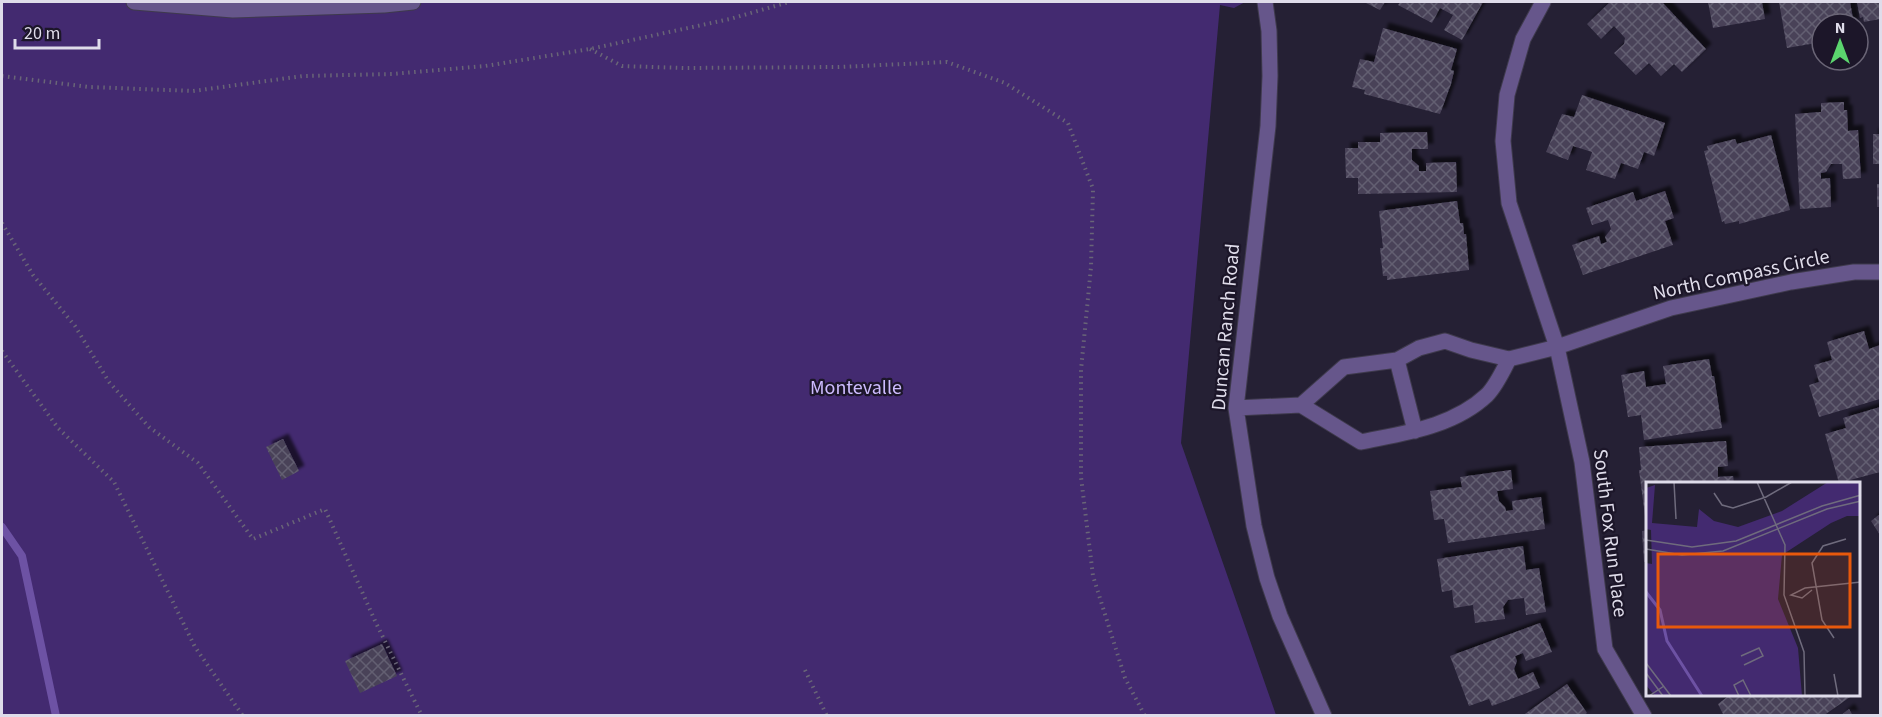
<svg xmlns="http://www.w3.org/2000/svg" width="1882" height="717" font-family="'Source Sans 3',sans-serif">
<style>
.green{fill:#432a70}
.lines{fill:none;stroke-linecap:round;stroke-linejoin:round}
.stream{stroke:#6d52a4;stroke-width:8}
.building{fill:url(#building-cross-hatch);filter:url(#shadow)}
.minor-casing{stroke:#3f3a4d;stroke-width:17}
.path{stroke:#696577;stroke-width:4;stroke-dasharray:1.5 4.5;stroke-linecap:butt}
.minor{stroke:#66568b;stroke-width:15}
.labels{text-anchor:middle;stroke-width:4.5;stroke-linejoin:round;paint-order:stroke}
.street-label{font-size:20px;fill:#dfdcea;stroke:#1c1629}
.park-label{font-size:20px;fill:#cdbbfe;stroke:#1c1629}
.inset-river{fill:none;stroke:#6d52a4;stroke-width:3}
.inset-road{fill:none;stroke:#6f6b7d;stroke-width:1.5}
.view{fill:#e8590c;fill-opacity:0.15;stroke:#e8590c;stroke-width:3}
.inset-edge{fill:none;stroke:#dfdcea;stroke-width:3}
</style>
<defs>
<pattern id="building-cross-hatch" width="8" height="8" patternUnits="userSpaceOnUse" patternTransform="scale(1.5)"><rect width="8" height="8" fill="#494359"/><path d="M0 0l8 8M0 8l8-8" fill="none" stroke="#635e71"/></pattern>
<filter id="shadow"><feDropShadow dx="5.5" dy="-5.5" stdDeviation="1.5" flood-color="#0009"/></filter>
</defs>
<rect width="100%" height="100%" fill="#252034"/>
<path class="green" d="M2 2H1245L1234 8 1220 5 1181 443 1276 715H2Z"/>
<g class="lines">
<path class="stream" d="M2 527 22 556 56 716"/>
</g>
<path class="building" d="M1364 2H1385L1380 10Z
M1400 2H1483L1462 40 1444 30 1453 15 1440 8 1432 23 1398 5Z
M1610 2H1662L1706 49 1682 72 1674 64 1661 76 1649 63 1636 75 1614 53 1624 44 1625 38 1614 26 1601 39 1587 24Z
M1708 2H1762L1765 19 1713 28Z
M1779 2H1850L1854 24H1822V42L1787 48Z
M1857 2H1880V19L1864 22 1863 17 1860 18Z
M1383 28 1457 49 1451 70 1454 71 1451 84 1440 114 1364 94 1365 90 1352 87 1360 59 1374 62Z
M1582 95 1665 123 1654 156 1644 152 1638 169 1621 163 1615 179 1586 170 1592 152 1573 146 1568 160 1546 152 1562 114 1574 117Z
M1844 102V110H1847L1848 131 1858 130 1861 178 1843 179 1842 164H1831L1826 172 1821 173V179L1830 178 1831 207 1800 209 1795 114 1821 112V103Z
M1427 132 1428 149H1412V160L1419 166V171H1426V163L1456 162 1457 192 1358 194V178H1346L1345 148H1358V142H1380V133Z
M1873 134H1880V164H1873Z
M1771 135 1790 210 1739 224V221L1725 224 1724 221 1722 222 1704 151 1708 150 1707 146 1735 139 1737 144Z
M1877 184H1880V207H1877Z
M1665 191 1674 218 1665 221 1673 245 1583 275 1572 245 1599 236 1601 244 1607 242 1605 237 1611 229 1608 220 1592 225 1586 208 1633 192 1636 201Z
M1457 201 1460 223H1463L1464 234H1466L1469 270 1387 280V276H1383L1380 248H1383L1379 211Z
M1864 331 1869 349 1880 345V399L1819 417 1809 385 1819 382 1814 365 1832 360 1827 342Z
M1709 359 1712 376H1714L1722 428 1644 440 1641 415 1628 417 1621 375 1644 371 1646 387 1666 384 1663 366Z
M1880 407V472L1839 483 1825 434 1846 428 1843 418Z
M283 439 299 471 282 480 266 447Z
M1726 441 1728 466 1718 467V477L1733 476 1734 483H1648V516H1645L1639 470H1641L1639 447Z
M1511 470 1513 489 1497 491 1499 501 1505 507 1506 511 1513 510 1512 501 1541 497 1545 529 1448 543 1444 519 1434 520 1430 491 1462 487 1460 477Z
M1880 514V535L1871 521Z
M1648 530V562H1644L1642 531Z
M1523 546 1526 570 1539 568 1546 612 1526 615 1524 598 1508 600 1503 607 1505 619 1475 623 1473 605 1454 608 1452 590 1442 592 1437 559Z
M1540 623 1552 652 1526 661 1523 653 1515 656 1517 661 1514 669 1518 679 1533 672 1540 688 1492 706 1489 699 1469 706 1450 656Z
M382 644 397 676 360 693 345 661Z
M1567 684 1587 713 1583 716H1522Z
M1731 694H1849L1850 697 1823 716H1724L1718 704Z
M1849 709 1853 716H1840Z"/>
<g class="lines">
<defs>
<path id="minor" d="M134 2 233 10 384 5 413 2
M1265 2 1269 31 1270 76 1268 126 1236 408 1254 526 1267 578 1280 616 1324 716
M1543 2 1523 39 1507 95 1503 141 1509 203 1557 347 1582 462 1605 649 1644 716
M1509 359C1503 371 1496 386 1487 395 1453 427 1404 433 1361 442L1301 405 1344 367 1397 360 1419 348 1445 341 1471 350 1509 359 1557 347 1671 308 1791 282 1854 272H1880
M1397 360 1415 431
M1236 408 1301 405"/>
</defs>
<use href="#minor" class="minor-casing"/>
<path class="path" d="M590 49 622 66 684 68 839 67 947 62 1005 83 1068 123 1093 189 1091 267 1081 370V477L1093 576 1125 678 1145 716
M2 76 89 87 193 91 303 76 392 74 485 66 590 49 730 19 789 2
M2 223 33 275 75 326 109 382 149 427 198 463 253 539 325 509 376 623 422 716
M2 351 58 428 114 482 195 647 243 716
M805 670 827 716"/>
<use href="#minor" class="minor"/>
</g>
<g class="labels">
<g class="street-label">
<text transform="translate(1741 274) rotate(-12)" y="7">North Compass Circle</text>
<text transform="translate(1225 327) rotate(-85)" y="7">Duncan Ranch Road</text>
<text transform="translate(1611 533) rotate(83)" y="7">South Fox Run Place</text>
</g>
<g class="park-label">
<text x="856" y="394">Montevalle</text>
</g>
</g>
<g transform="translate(1646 482)">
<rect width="214" height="214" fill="#252034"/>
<path d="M182 0H214V34H201L185 41 136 73 132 117 152 166 156 214H9L0 203V81L6 82 5 48 0 47V6L9 3 6 41 51 45 53 27 68 39 92 45 136 29Z" fill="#432a70"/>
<path class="inset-river" d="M0 110 14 128 21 159 56 214"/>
<path class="inset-road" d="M28 0 30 37M111 0 139 63 138 113 158 170 159 214M68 11 76 23 87 26 120 15 146 0M0 58 46 65 90 59 176 24 215 13M0 67 36 73 77 69 181 27 215 19M166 108 156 116 145 113 159 106 215 100M188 156 176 138 166 81 177 64 200 57M95 174 113 166 117 174 98 183M0 181 25 214M0 191 17 214M188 192 192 214M3 214 18 204M93 214 88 203 97 198 105 214"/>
<path class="view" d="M12 72H204V145H12Z"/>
<rect width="214" height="214" class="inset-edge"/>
</g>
<rect width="1882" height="717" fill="none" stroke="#dfdcea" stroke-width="6"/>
<g transform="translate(1840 42)"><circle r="28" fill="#1c1629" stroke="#6a6576" stroke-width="1.5"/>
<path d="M0-4.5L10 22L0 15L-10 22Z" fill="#5bd56e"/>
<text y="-9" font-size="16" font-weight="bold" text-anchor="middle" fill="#dfdcea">N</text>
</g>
<path d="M15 39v9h84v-9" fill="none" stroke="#dfdcea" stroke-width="3"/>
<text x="24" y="39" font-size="18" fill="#dfdcea" stroke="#1c1629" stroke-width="4.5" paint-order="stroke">20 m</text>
</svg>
